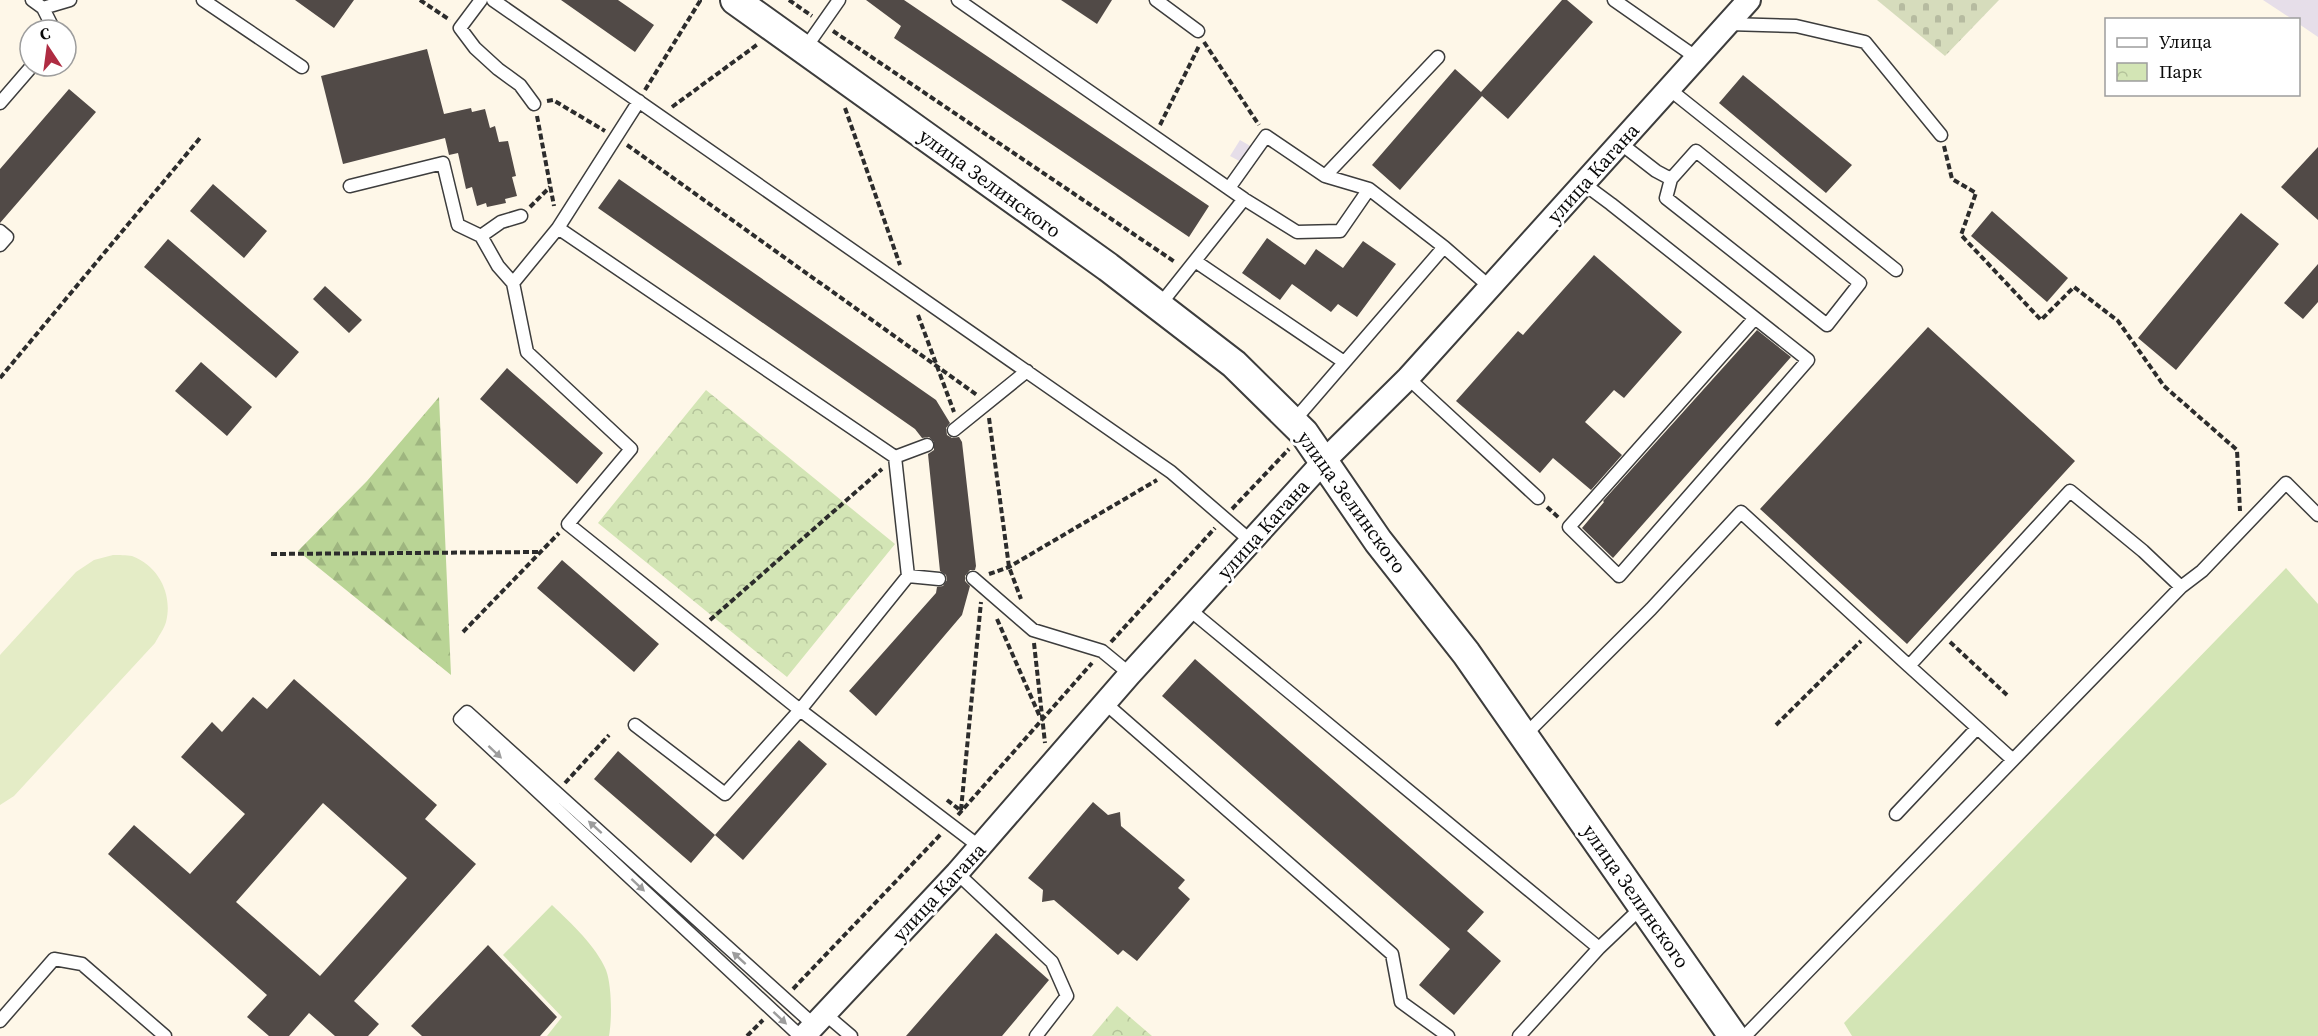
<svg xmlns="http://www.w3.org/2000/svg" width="2318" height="1036" font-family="'Source Serif 4',serif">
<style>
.industrial{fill:#e6dee9}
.grass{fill:#d3e5b5}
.forest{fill:url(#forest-firs)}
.cemetery{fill:url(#cemetery-stones)}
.park{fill:url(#park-crowns)}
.pitch{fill:#e4ecc6}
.building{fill:#514a47;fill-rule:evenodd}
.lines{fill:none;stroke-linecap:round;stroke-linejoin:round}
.service-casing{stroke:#3d3d3d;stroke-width:15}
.minor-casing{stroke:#3d3d3d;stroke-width:26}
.tertiary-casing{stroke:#3d3d3d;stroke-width:32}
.path{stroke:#2c2c2c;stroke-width:4;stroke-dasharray:6 3;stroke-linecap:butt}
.service{stroke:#fff;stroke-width:12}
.minor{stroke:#fff;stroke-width:22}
.tertiary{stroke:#fff;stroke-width:28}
.oneway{fill:#9d9d9d}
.labels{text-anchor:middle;stroke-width:6;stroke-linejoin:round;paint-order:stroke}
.street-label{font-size:20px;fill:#0a0a0a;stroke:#fff}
</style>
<defs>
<pattern id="forest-firs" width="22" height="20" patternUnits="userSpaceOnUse" patternTransform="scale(1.5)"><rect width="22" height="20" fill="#b9d495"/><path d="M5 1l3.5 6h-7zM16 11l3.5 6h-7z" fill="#9eb57f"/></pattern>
<pattern id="cemetery-stones" width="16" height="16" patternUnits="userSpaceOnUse" patternTransform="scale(1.5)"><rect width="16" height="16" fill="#d6dcbc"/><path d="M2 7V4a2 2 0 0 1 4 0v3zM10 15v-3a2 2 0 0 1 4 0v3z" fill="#b6bba0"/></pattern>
<pattern id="park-crowns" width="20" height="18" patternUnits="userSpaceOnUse" patternTransform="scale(1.5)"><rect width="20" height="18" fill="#d3e5b5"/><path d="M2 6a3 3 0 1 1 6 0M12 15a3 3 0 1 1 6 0" fill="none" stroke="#b4c39a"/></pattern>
</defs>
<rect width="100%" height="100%" fill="#fef7e8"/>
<path class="industrial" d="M2263 0H2318V37L2299 24 2298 20 2292 19Z
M1240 140 1252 147 1243 163 1230 156Z"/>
<path class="grass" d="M2286 568 2318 604V1036H1852L1844 1023Z
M552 905C571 923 596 946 606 970 612 986 612 1020 609 1036H547L562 1017 503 955Z"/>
<path class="forest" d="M439 397 451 675 298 551 367 481Z"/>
<path class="cemetery" d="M1877 0H1999L1945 56Z"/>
<path class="park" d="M706 390 895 544 787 677 598 523Z
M1117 1006 1152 1036H1092Z"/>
<path class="pitch" d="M113 555C119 555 127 555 132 556 159 566 173 595 166 622 164 629 158 637 155 643L14 796 0 805V655L76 572 94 560Z"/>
<path class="building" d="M295 0H354L334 28Z
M561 0H618L654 25 635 52Z
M866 0H904L1209 206 1189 237 894 38 901 26Z
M1061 0H1112L1097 24Z
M1562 0H1567L1593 22 1508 119 1482 96 1400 190 1372 165 1455 69 1481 92Z
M427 49 444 114 471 108 472 112 485 109 490 128 495 126 499 142 508 141 516 176 512 177 517 196 505 199 506 203 487 207 486 203 477 206 472 187 466 189 458 153 449 155 445 138 343 164 321 76Z
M1743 75 1852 165 1826 193 1719 103Z
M69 89 96 112 0 223V169Z
M2318 147V220L2281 187Z
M619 179 936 400 950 423 946 428 947 435 952 438 959 437 962 442 976 566 975 570H970L965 576V581L970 586 962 615 876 716 849 691 936 593 937 587 943 586 947 580 946 575 940 571 928 454 934 450V442L929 437 922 438 915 429 598 208Z
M213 184 267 231 244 258 190 211Z
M1992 211 2068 278 2047 302 1971 236Z
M2241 213 2279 244 2176 370 2138 338Z
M1267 238 1305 265 1316 249 1343 268 1363 241 1396 264 1357 317 1338 304 1331 312 1292 284 1280 300 1242 273Z
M168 239 299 352 276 378 144 267Z
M1594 255 1682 332 1624 398 1614 390 1585 422 1622 455 1591 490 1553 458 1540 473 1456 401 1518 331 1523 335Z
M2318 264V302L2303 319 2284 303Z
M325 286 362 320 349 333 313 299Z
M1928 327 2075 461 1907 644 1760 509Z
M1757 330 1791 357 1613 558 1582 528 1604 502 1603 501Z
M201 362 252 407 227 436 175 391Z
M507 368 603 453 577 484 480 399Z
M562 560 659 644 634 672 537 588Z
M1195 659 1484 912 1467 931 1501 961 1454 1015 1419 985 1450 949 1162 696Z
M294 679 437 805 425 819 476 864 354 1001 379 1024 368 1036H335L309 1013 289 1036H269L247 1017 267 995 108 854 134 825 190 874 245 814 181 757 212 722 222 732 253 697 267 709ZM323 803 407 878 320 976 236 902Z
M799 740 827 764 743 860 715 835Z
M618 751 715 835 691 863 594 779Z
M1093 802 1108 815 1120 812 1121 826 1185 880 1178 888 1190 899 1137 961 1123 950 1118 955 1054 900 1042 902 1043 890 1028 878Z
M996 933 1049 980 1002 1036H906Z
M488 945 557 1017 540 1036H422L411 1026Z"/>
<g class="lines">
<defs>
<path id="service" d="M32 0 43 8 70 0
M203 0 302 67
M481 0 460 28 475 48 498 69 520 85 534 104
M493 0 1171 472 1252 542
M958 0 1244 199 1159 306
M1156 0 1198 31
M1614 0 1697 58
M43 8 54 30
M1728 24 1796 26 1865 42 1941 135
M804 50 839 0
M1669 89 1896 270
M0 103 32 66
M1620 143 1656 171 1671 179 1696 151 1860 283 1827 325 1666 198 1671 179
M1325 176 1438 57
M1584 184 1611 204 1808 360 1619 576 1569 527 1755 318
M350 186 443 163 458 225 481 236 498 266 513 283 527 352 631 449 568 524 800 710 725 794 635 725
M1229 188 1266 136 1325 176 1369 189 1444 247 1490 287
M1244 199 1297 232 1340 231 1369 189
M558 228 639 101
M0 231 7 237 0 245
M481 236 501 222 521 216
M1195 261 1344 362
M513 283 558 228 895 457 908 576 800 710 980 847
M1408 378 1538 498
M1292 423 1444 247
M954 430 1027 371
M895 457 927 445
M908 576 939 579
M973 578 1033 630 1102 651 1130 674
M1190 610 1599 948
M1909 666 2013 760
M1105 703 1392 954 1401 1002 1448 1036
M1525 735 1651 609 1741 512 1909 666 2070 491 2143 551 2181 587
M1896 814 1977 728
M957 873 1052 962 1067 996 1036 1036
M825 1014 851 1036
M0 1021 54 959 82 964 165 1036
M800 1036 460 719 467 712 814 1025
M1519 1036 1599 948 1643 906
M1745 1036 2181 587 2202 571 2286 483 2318 515"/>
<path id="minor" d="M804 1036 957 873 1130 674 1324 461 1408 378 1749 0"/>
<path id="tertiary" d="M735 0 1108 267 1234 364 1304 433 1378 541 1466 653 1733 1036"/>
</defs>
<use href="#service" class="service-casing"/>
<use href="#minor" class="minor-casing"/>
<use href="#tertiary" class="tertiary-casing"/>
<path class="path" d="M420 0 450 20
M789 0 812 16
M833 31 1175 262
M1204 42 1259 125
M645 90 700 1 698 0
M547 101 553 100 605 131
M672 107 758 44
M845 108 900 265
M537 116 554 206
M1160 125 1199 46
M627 145 977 395
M1944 146 1952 179 1976 193 1961 235 2041 320 2074 287 2118 321 2164 386 2237 450 2240 511
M530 207 550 187
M918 315 954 412
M0 378 200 138
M989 418 1009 567 1021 599
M1547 507 1559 518
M1232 509 1289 449
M271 554 539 552
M989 574 1009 567 1157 480
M997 619 1040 717
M710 620 882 469
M463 632 559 533
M1111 642 1215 528
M1950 642 2007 695
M1034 643 1045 743
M1776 725 1861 641
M565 783 609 735
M947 800 960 810
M961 810 981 602
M958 815 1092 663
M793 989 941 834
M747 1036 763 1020"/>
<use href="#service" class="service"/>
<use href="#minor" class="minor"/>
<use href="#tertiary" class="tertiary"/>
</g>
<defs><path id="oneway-solid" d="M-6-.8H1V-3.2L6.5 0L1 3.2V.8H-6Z" transform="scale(1.5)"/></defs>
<g class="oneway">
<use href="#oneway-solid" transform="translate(495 752) rotate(43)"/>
<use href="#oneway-solid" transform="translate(595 827) rotate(-138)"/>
<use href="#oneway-solid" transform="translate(638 885) rotate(43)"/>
<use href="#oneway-solid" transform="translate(739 958) rotate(-138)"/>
<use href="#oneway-solid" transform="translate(780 1018) rotate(43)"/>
</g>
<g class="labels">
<g class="street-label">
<text transform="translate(1593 173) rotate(-48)" y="7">улица Кагана</text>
<text transform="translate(990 183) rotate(36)" y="7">улица Зелинского</text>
<text transform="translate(1352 502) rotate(54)" y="7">улица Зелинского</text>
<text transform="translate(1263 529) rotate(-48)" y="7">улица Кагана</text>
<text transform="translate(939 892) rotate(-47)" y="7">улица Кагана</text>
<text transform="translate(1636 896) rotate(55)" y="7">улица Зелинского</text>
</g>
</g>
<rect x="2105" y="18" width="195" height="78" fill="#ffffff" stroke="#9d9d9d" stroke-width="1.5"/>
<rect x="2117" y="38" width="30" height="9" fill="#ffffff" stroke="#9d9d9d" stroke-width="1.5"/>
<text x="2159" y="48" font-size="18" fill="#0a0a0a">Улица</text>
<rect x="2117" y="63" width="30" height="18" fill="url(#park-crowns)" stroke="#9d9d9d" stroke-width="1.5"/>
<text x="2159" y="78" font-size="18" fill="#0a0a0a">Парк</text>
<g transform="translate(48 48) rotate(347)"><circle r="28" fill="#ffffff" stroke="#9d9d9d" stroke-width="1.5"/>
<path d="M0-4.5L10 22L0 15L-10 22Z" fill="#af2c42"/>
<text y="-9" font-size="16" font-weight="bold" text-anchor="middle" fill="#0a0a0a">С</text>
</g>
</svg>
